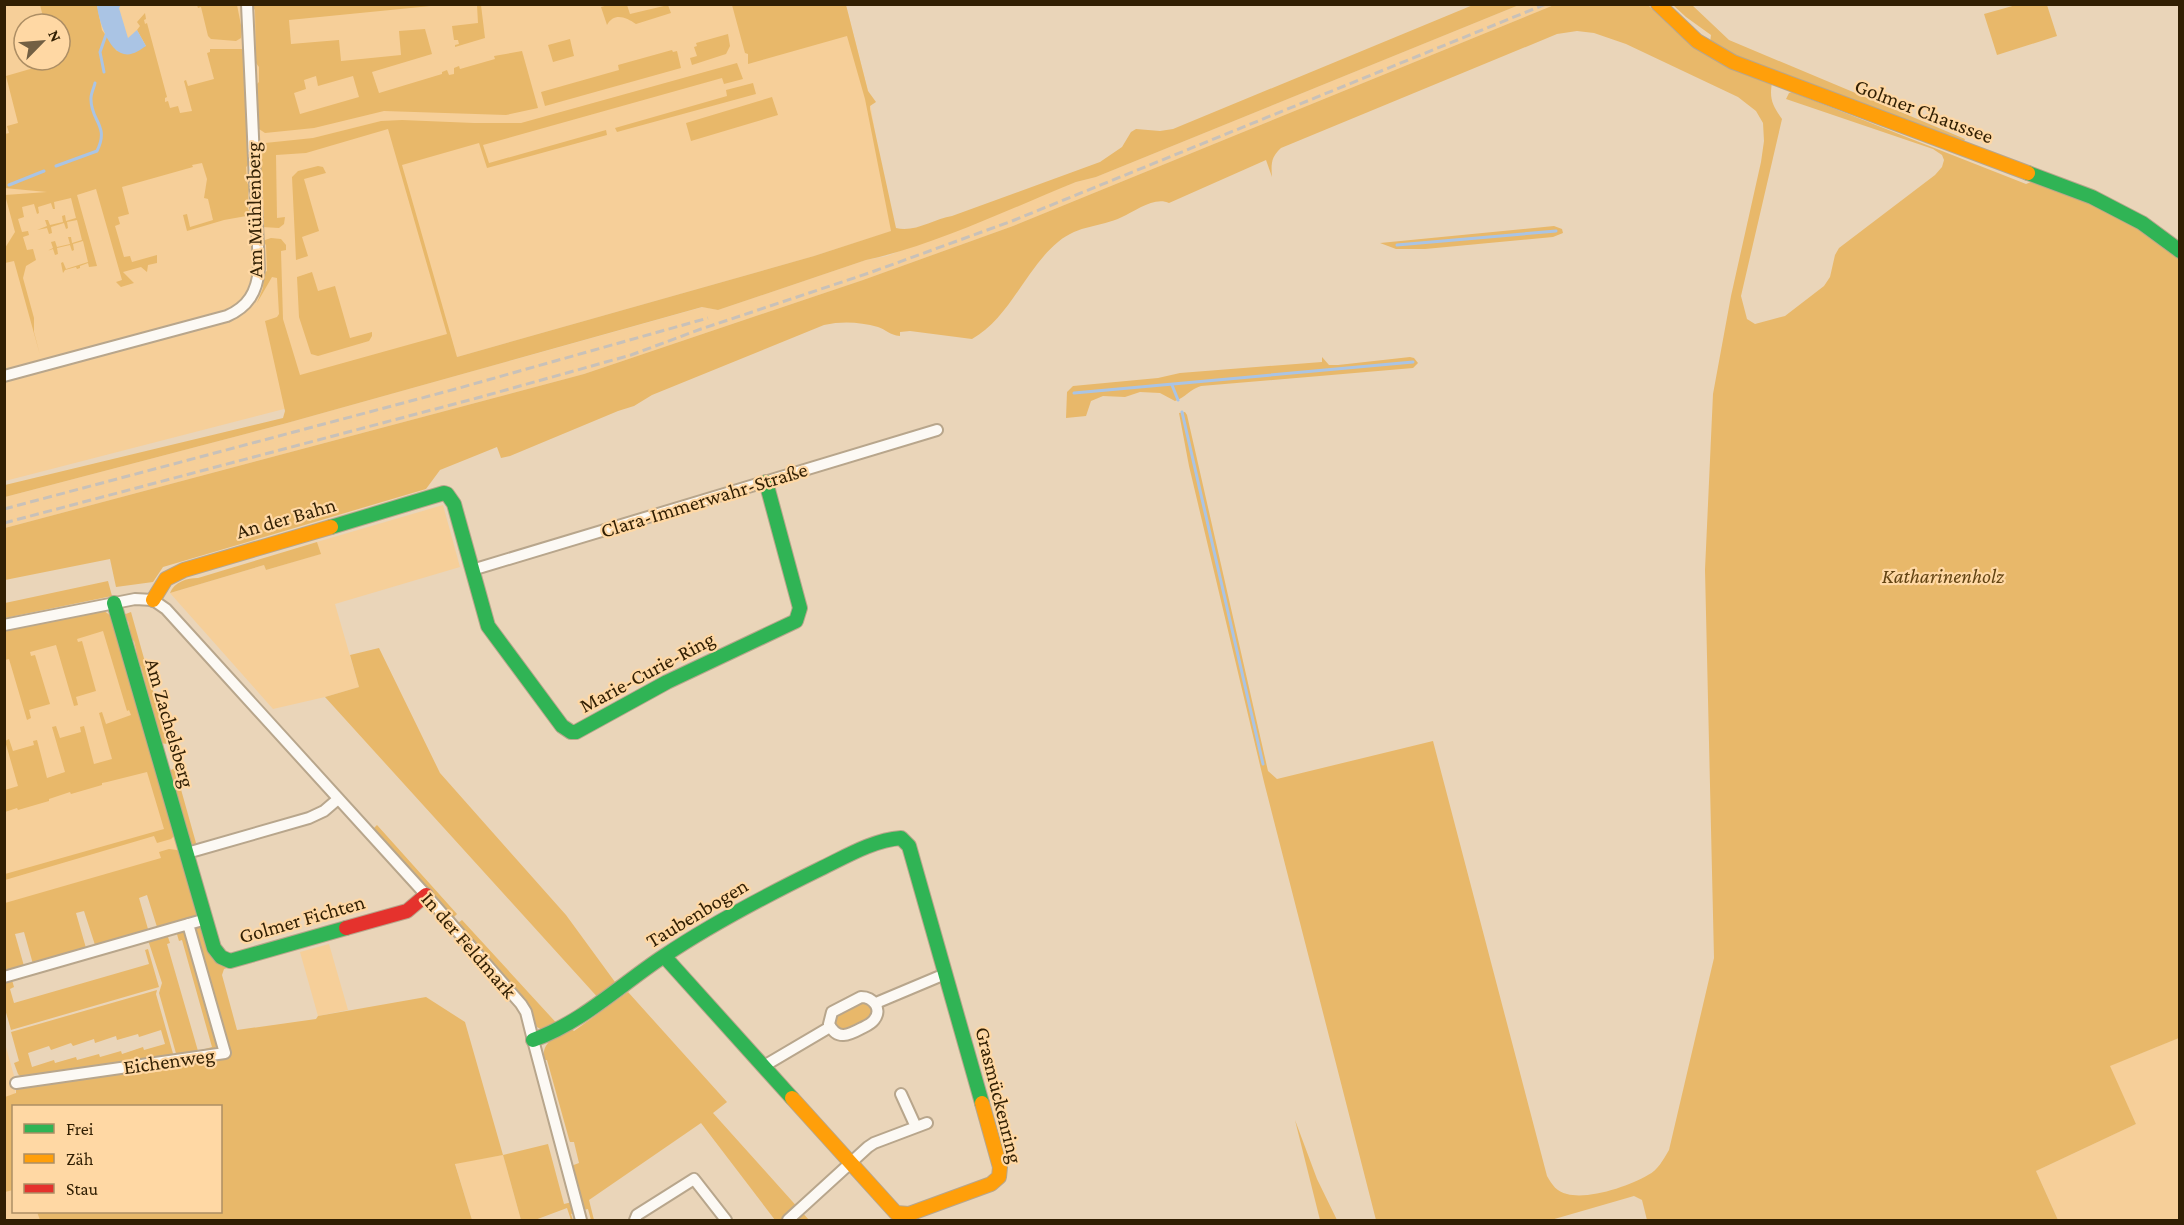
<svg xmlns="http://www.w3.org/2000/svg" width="2184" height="1225" font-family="'Crimson Pro',serif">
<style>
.built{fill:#f6cf99;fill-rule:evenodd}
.green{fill:#e8b86a;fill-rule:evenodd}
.water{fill:#aac4e4}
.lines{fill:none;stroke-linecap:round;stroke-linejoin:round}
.stream{stroke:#aac4e4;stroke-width:3}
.street-casing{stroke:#b8a68c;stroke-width:14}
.fast-casing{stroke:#b8a68c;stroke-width:16}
.slow-casing{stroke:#b8a68c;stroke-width:16}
.jam-casing{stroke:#b8a68c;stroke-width:16}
.street{stroke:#fcf9f4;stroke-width:10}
.fast{stroke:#30b455;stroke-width:14}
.slow{stroke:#ff9f0a;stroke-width:14}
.jam{stroke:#e5322d;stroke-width:14}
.rail{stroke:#c8c1b9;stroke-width:3;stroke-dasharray:9 4.5;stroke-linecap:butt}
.labels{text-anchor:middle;stroke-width:4.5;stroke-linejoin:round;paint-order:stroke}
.street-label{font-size:21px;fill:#311f03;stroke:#ffd8a4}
.park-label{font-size:21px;font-style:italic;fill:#624312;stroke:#ffd8a4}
</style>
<rect width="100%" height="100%" fill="#ead5b9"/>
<path class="built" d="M5 5H846L868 91 892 231 814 256 457 357 284 409 5 481ZM24 24H60V60H24Z
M1519 5H1554L1013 226 863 280 584 374 5 528V497L287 423 703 307 718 310 866 260 887 256 1076 182 1096 177Z
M443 505 460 567 335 604 359 687 325 697 273 709 170 593 264 565 266 570 320 554 317 542Z
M110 620 187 853 5 920 4 643Z
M329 944 348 1010 318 1016 300 952Z
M2179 1038V1220H2058L2036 1171 2136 1124 2109 1066Z
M4 1040 16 1083 14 1106V1212H54L60 1220H5Z
M503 1155 521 1220H472L455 1163Z"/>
<path class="green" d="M40 5H97L102 30 117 51 146 46 137 30 140 26 137 22 145 13 146 19 144 20 145 24 147 23 167 97 165 98V102L168 101 170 108 178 106 180 113 192 111 184 81 186 80 188 86 214 79 207 53 210 52V49H243L249 164 246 167 247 183 250 186 248 193V209L252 215 224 220 187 231 183 215 187 214 190 227 213 220 208 199 204 198 207 179 202 163 192 165 193 167 122 187 129 214 118 217 120 224 115 226 124 257 130 256 132 262 157 255V263L148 265 147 272 141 267 123 272 134 283 121 287 116 282 122 280 96 189 77 195 97 266 89 267 88 263 80 266V268L77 269 76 267 65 270 63 273 61 263 63 262 66 269 88 262 83 241 73 244 74 250 72 251 70 245 57 248 58 254 55 255 53 249 47 251 53 248 51 242 55 241 57 247 70 244 68 237H71L72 243 82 240 77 220 67 222 68 228 66 229 64 223 51 227 52 233 49 234 47 228 37 230 47 226 45 220H48L50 225 63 222 62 216 65 215 66 221 76 218 71 198 54 202 55 209H53L51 203 38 207 39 213 37 214 34 204 22 207 24 217 18 219 22 232 28 231 29 235 23 237 27 250 33 249 36 260 26 266 23 278 34 318V332L40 355 14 261 5 263V248L15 232 5 195 47 192 4 188 5 134 9 133 7 126 18 123 6 76 44 65 43 60H60V24H45Z
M197 5H237L242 30 241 38 236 41 211 39 208 36 201 7 198 8Z
M251 5H441L289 20 291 44 339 40 341 61 401 55 399 31 425 29 432 54 372 72 379 93 442 74V72L447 70 449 75 454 74V68L459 66 460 69 495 59 494 56 522 51 538 108 506 115 384 111 314 128 265 133 259 129 257 124 256 85 259 82V67L256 63 255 10ZM316 76 318 86 353 76 359 97 300 114 294 93 306 89 304 80Z
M477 5H481L485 38 455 47V45L459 44 458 40H454L452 26 478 23Z
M608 5H627L630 14 668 5 671 13 636 24C626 17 614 12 607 25L601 7Z
M732 5H846L868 91 876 102 870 106V109L896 228C914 233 934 219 952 216L1100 162 1122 147 1131 132 1136 129 1160 131 1173 129 1473 5H1519L1096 177 1076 182C1009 209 936 245 866 260L718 310 702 307 287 423 5 497V485L283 418 285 411 265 321 277 317 279 314 277 278 272 277 257 303 263 288 264 273 267 271 266 245 262 241 271 238 281 239 286 245V250L281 251 283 319 300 375 447 334 388 129 306 153 276 155 277 218 285 217 284 224 279 228 262 227 264 223 263 190 260 188V184L262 182 259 149 265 143 313 138 381 121 402 120 474 123H521L737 63 743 79 724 84 722 78 483 145 489 163 606 130 607 135 487 168 479 143 402 165 457 357 814 256 891 231 865 99 847 36 748 64V54L745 53Z
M1554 5H1648L1673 29 1700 51 1772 83C1769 99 1773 106 1782 119L1741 296 1747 319 1755 324 1785 316 1824 286 1830 277 1835 255 1839 248 1935 175 1942 167 1944 160 1942 155 1933 149 1786 99 1789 93 1792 92 2026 184 2031 182 2095 204 2118 215 2179 257V1038L2110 1066 2136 1124 2036 1171 2058 1220H1647L1642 1200 1634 1196 1551 1220H1376L1264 782 1189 466 1179 413 1185 412 1187 415 1268 771 1277 779 1433 741 1547 1176C1552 1185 1557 1192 1567 1194 1588 1200 1630 1186 1648 1175 1658 1170 1663 1160 1669 1150L1714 958 1705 570 1713 394 1731 296 1761 162 1764 141 1763 123 1756 111 1738 97 1626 44 1594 33 1577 31 1557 34 1281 148C1271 157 1271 164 1272 177L1266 160 1169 203C1155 196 1135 211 1122 217 1099 228 1080 224 1058 242 1025 269 1010 318 972 339L910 331 900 332V336C889 335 887 330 878 327 860 322 842 321 824 325L652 395 634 406 618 411 510 456 501 458 497 447 440 470 426 489 163 567 153 582 116 587 110 559 5 580V528L584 374 863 280 1013 226Z
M1673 5H1692L1729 40 1965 139 1963 144 1745 62 1710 43 1711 35 1686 17Z
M2016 5H2047L2057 36 1997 55 1984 14Z
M728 34 730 46 726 54 692 65 690 58 697 56 694 47 697 46 696 43Z
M570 39 574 56 553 62 548 45Z
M672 50 673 52 677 51 681 68 545 106 541 92 619 70 618 65Z
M753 83 756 94 617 132 615 128 727 96 726 90Z
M772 97 778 115 691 141 686 123Z
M318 166 323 167 326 173 304 179 319 231 302 237 308 256 296 260 292 177 298 171Z
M1554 226 1562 229 1563 233 1553 237 1425 249H1396L1380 243Z
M312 272 318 291 335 286 350 338 372 332V336L369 341 318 356 311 354 299 317 297 277Z
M1322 357 1329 365H1338L1410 357 1414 358 1418 363 1413 368 1201 386C1190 389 1185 398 1175 401L1160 393 1140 392 1125 397 1103 396 1091 401 1086 416 1066 418 1067 392 1073 386 1158 378 1180 373 1322 362Z
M317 542 321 554 266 570 264 565 170 593C174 582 187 578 198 578Z
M108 581 112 596 5 618V603Z
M103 610 111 616 174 836 171 839 157 843 154 836 5 880V874L164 829 147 772 107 782 102 783V785L71 794 70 792 49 799V801L18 810 17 808 5 812V790L18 786 5 741 9 739 13 751 34 745 33 741 37 740 47 778 65 772 52 727 56 726 60 738 81 732 80 727 84 726 94 764 112 759 99 713 102 712 106 724 131 715 129 710 127 711 103 631 77 639 78 642 82 641 96 691 76 697 78 705 74 706 56 645 30 652 31 656 35 655 50 704 29 710 31 718 27 720 9 659 5 660V630Z
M131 612 168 744 158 743 156 736 159 732 154 716 150 715 149 711 152 709 150 699 146 698 142 686 145 682 141 666 136 664 135 659 137 654 134 641 129 638 128 634 130 630 128 621 124 618 123 615Z
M379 648 440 773 566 915 615 982 614 992 601 1001 325 697 359 687 350 655Z
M175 768 196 843 195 845 190 843 176 793 173 792 171 785 174 783 172 775 167 772Z
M377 825 457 914 453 918 373 829Z
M169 849 177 850 181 854 199 914 196 918 181 923 180 920 157 927 147 895 139 898 148 929 95 945 84 911 76 913 86 948 33 964 24 932 15 934 24 966 5 972V903L161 858 159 852Z
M462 920 561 1028 546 1032 535 1026 524 999 458 923Z
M199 925 205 928 230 967 224 969 222 975 237 1030 316 1019 318 1016 426 997 465 1022 503 1155 548 1144 564 1204 572 1202 575 1213 571 1214 573 1220H571L567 1208 535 1220H521L503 1155 455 1164 472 1220H40L37 1212H220V1106H14L13 1190 5 1192V1097L16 1093V1083L22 1078 18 1074 14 1063 19 1061 11 1032 157 990 156 994 174 1057H177L159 993 162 983 148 940 167 934 170 943 167 944 198 1051 212 1047 182 940 179 941 176 931H186L219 1043 213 1051 225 1053 194 932ZM161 1030 165 1044 144 1050 143 1047 122 1054 121 1051 100 1057 99 1054 77 1060 76 1057 55 1063 54 1060 32 1067 28 1053 49 1046 51 1050 71 1043 73 1046 94 1039 95 1043 116 1036 117 1040 138 1034 139 1037Z
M148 949 159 987 11 1030 5 1009V982L12 980 14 987 10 989 14 1003 149 964 145 950Z
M628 992 727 1102 713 1113 809 1220H775L701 1123 589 1200 594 1220H591L588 1209 583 1210 571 1166 579 1163 574 1142H570L569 1139 547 1060H544C541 1042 556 1036 570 1028L574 1031Z
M861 1000 873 1006 872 1019 845 1032 834 1026 835 1014Z
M1295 1120 1317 1179 1337 1220H1320Z"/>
<path class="water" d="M97 5H121L119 8 128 38 137 30 146 46C140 50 132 56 124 54 108 51 98 18 97 5Z"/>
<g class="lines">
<path class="stream" d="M104 72 100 52 106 35
M56 166 97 151C110 125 90 121 91 98 91 93 94 88 95 83
M9 185 44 171
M1397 245 1556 231
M1172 385 1178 400
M1074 393 1413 362
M1182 412 1263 764"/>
<defs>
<path id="street" d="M4 376 227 316C248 307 257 292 259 269L247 4
M472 570 937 430
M4 625 135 599 153 600 166 609 426 895 521 1004 526 1012 533 1040 581 1220
M187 853 309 818 324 811 338 799
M4 977 206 919
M861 997C873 997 883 1009 874 1020 871 1024 866 1026 862 1028 849 1035 837 1041 829 1024L832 1012Z
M876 1003 945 974
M764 1066 830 1027
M16 1083 225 1053 188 924
M901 1094 916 1127
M635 1220 637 1215 694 1179 726 1220
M788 1220 868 1147 874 1143 927 1123"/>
<path id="fast" d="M2028 173 2092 197 2142 223 2180 251
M331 527 444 493 447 494 454 504 488 626 562 726 571 732H576L667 682 796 621 800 608 766 482
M114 603 214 948 221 957 230 961 346 928
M664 956 792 1098
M533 1040C583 1022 620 985 664 956 713 923 767 895 820 869 845 857 873 840 901 838L909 846 982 1103"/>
<path id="slow" d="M1658 4 1697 41 1733 62 2028 173
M153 600 166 579 184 570 331 527
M792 1098 896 1213 909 1214 991 1184 999 1177 1000 1167 982 1103"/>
<path id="jam" d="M346 928 407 911 426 895"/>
</defs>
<use href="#street" class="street-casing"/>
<use href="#fast" class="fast-casing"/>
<use href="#slow" class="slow-casing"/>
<use href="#jam" class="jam-casing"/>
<use href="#street" class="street"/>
<use href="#fast" class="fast"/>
<use href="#slow" class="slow"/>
<use href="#jam" class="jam"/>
<path class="rail" d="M4 509 452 390 708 318
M4 523 477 398 631 355 701 329 869 273 1012 221 1546 4"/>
</g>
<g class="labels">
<g class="street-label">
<text transform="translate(1924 111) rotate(21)" y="7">Golmer Chaussee</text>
<text transform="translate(254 210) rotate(-91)" y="7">Am Mühlenberg</text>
<text transform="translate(704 500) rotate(-17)" y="7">Clara-Immerwahr-Straße</text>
<text transform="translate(286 518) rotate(-16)" y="7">An der Bahn</text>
<text transform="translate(647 672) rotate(-28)" y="7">Marie-Curie-Ring</text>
<text transform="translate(170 723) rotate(74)" y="7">Am Zachelsberg</text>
<text transform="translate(697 913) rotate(-31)" y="7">Taubenbogen</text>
<text transform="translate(302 919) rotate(-16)" y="7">Golmer Fichten</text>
<text transform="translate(469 945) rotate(49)" y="7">In der Feldmark</text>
<text transform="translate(169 1061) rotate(-8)" y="7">Eichenweg</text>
<text transform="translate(999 1095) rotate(76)" y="7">Grasmückenring</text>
</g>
<g class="park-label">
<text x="1943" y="583">Katharinenholz</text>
</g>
</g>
<rect width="2184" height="1225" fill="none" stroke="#311f03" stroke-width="12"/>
<rect x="12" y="1105" width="210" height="108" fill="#ffd8a4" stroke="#ad8e64" stroke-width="1.5"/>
<rect x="24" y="1124" width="30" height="9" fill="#30b455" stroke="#ad8e64" stroke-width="1.5"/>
<text x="66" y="1135" font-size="18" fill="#311f03">Frei</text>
<rect x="24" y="1154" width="30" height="9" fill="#ff9f0a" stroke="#ad8e64" stroke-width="1.5"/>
<text x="66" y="1165" font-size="18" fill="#311f03">Zäh</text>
<rect x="24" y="1184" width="30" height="9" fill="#e5322d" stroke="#ad8e64" stroke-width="1.5"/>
<text x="66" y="1195" font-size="18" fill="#311f03">Stau</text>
<g transform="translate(42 42) rotate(65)"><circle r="28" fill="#ffd8a4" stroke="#ad8e64" stroke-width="1.5"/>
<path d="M0-4.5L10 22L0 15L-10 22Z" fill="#725f43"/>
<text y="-9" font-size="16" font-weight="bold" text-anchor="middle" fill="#311f03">N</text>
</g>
</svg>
